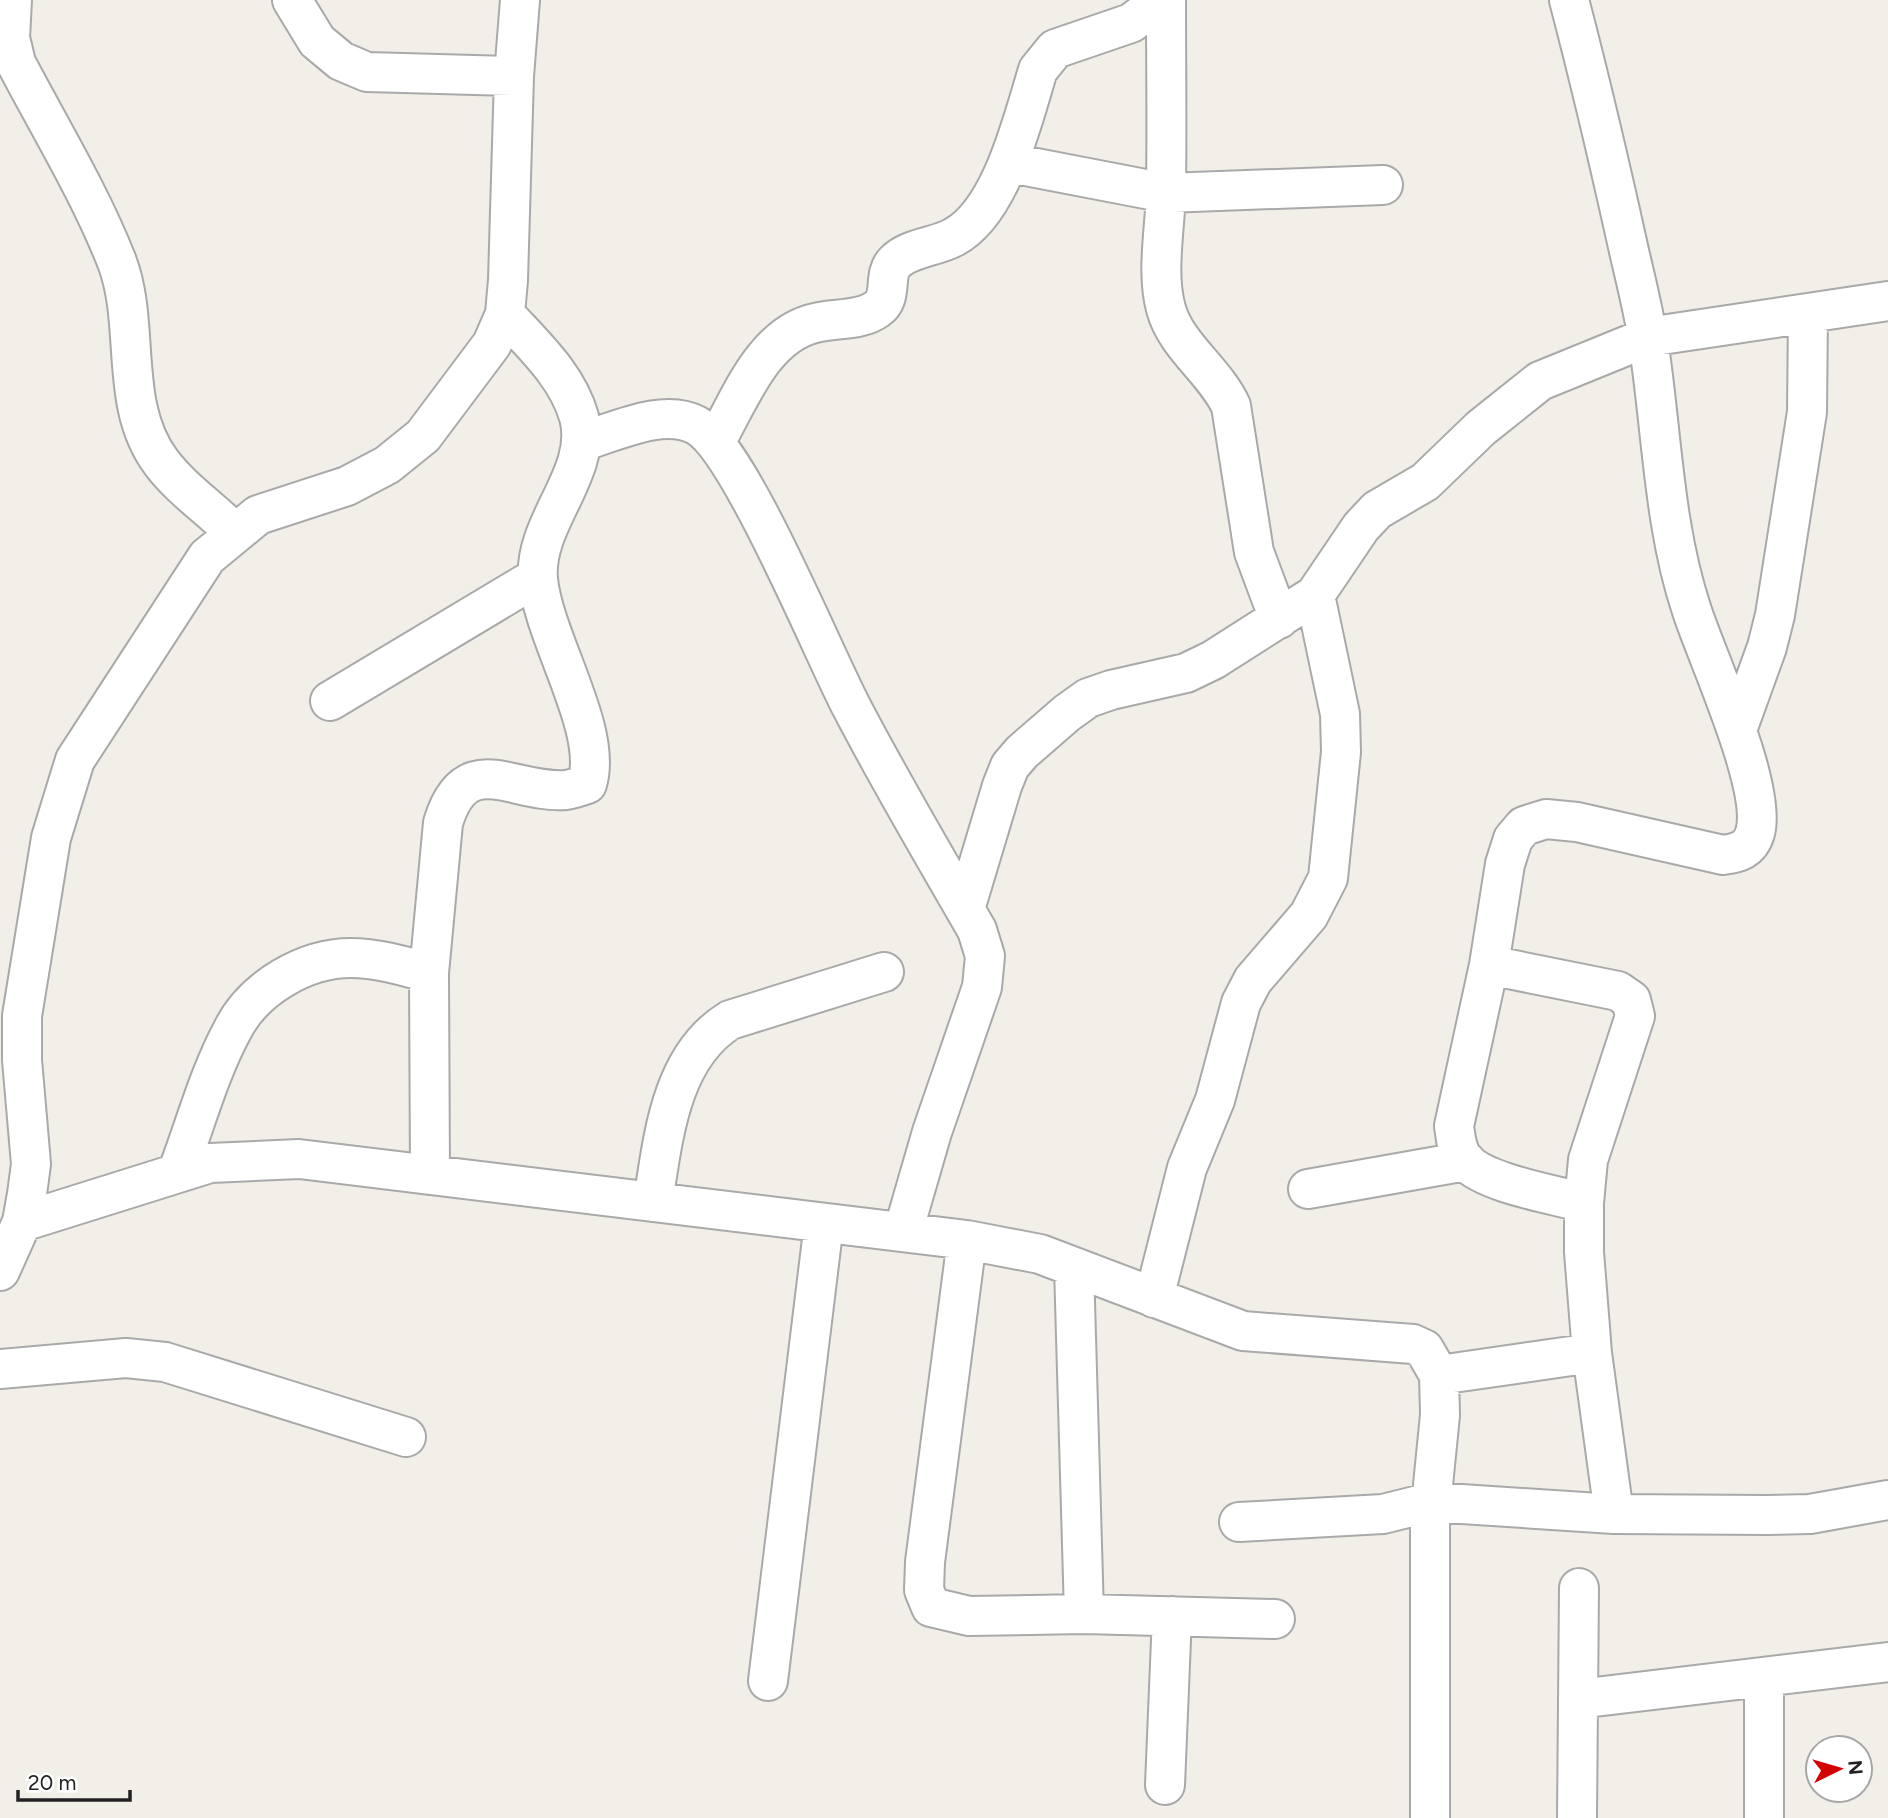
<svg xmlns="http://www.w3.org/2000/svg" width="1888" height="1818" font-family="Figtree,sans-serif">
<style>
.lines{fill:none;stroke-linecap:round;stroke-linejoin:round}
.minor-casing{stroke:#a9a9a9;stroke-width:42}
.minor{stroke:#fff;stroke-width:38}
</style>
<rect width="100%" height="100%" fill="#f2efe9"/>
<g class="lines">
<defs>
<path id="minor" d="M12 0 10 38 16 63C50 128 90 193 117 262 141 325 118 405 161 462 180 488 211 509 234 532
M292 0 317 41 341 61 367 72 514 76
M1166 0C1166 64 1167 128 1166 192 1165 229 1156 273 1166 309 1176 346 1215 371 1231 406L1254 552 1279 619
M1569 0C1590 80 1609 161 1627 242 1634 274 1643 307 1648 340 1662 429 1663 525 1692 611 1708 660 1768 788 1755 833 1750 850 1738 853 1723 855L1577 822 1546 819 1524 826 1513 839 1505 864 1489 965 1454 1126C1456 1138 1456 1152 1466 1162 1488 1184 1553 1194 1584 1203
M1010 163 1166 193 1383 185
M584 441C617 431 664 408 696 425 740 449 823 653 852 708 891 783 935 857 977 930L985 956 982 987 932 1132 903 1232
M716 441C740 399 763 335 815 323 835 318 861 321 877 309 894 298 882 275 895 262 910 247 937 247 954 237 1002 211 1023 118 1038 70L1055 49 1131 23 1162 0
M330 701 537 577
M1737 730 1767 647 1775 615 1807 412 1808 313
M965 909 1002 786 1010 766 1022 752 1067 713 1088 698 1111 690 1186 673 1213 660 1315 595 1361 527 1377 510 1425 482 1481 428 1540 381 1648 337 1888 301
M1489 965 1618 991 1631 1000 1635 1016 1588 1160 1584 1203V1252L1592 1353 1614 1514
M177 1173C195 1126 209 1073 233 1029 254 988 305 958 351 958 377 958 404 966 429 973
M430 1175 429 973 443 823C466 747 512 794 566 790 573 789 581 786 587 784 604 730 544 640 538 579 533 522 594 473 579 417 567 375 533 345 505 314
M1308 1189 1466 1161
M653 1202C663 1139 670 1057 730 1020L884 972
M22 1222 210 1163 299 1159 967 1240 1040 1254 1243 1331 1413 1344 1424 1349 1439 1375 1440 1415 1430 1515V1818
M967 1240 925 1562 924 1590 931 1607 969 1616 1084 1614 1275 1619
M1074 1267 1084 1614
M0 1271 22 1222 27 1194 31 1164 22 1060V1016L51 838 75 760 207 557 258 515 347 486 387 465 423 436 492 344 505 314 508 280 514 76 520 0
M1154 1298 1187 1168 1215 1100 1241 1003 1253 980 1309 915 1328 878 1341 752 1340 714 1315 595
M0 1369 126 1358 165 1362 406 1437
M1439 1375 1592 1353
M1239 1522 1383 1514 1431 1502 1614 1514 1767 1515 1810 1514 1888 1500
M1764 1677V1818
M768 1681 824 1223
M1578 1699 1888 1662
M1165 1785 1172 1616
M1577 1818 1579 1588"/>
</defs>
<use href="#minor" class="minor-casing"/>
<use href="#minor" class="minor"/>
</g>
<g transform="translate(1839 1769) rotate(85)"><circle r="33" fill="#ffffff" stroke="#a7a7a7" stroke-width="2"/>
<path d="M0-5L12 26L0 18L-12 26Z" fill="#d40000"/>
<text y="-10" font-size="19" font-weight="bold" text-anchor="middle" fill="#222222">N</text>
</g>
<path d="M18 1790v10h112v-10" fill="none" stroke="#222222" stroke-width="3.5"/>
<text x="28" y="1790" font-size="21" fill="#222222" stroke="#ffffff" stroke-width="5" paint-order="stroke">20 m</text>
</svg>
